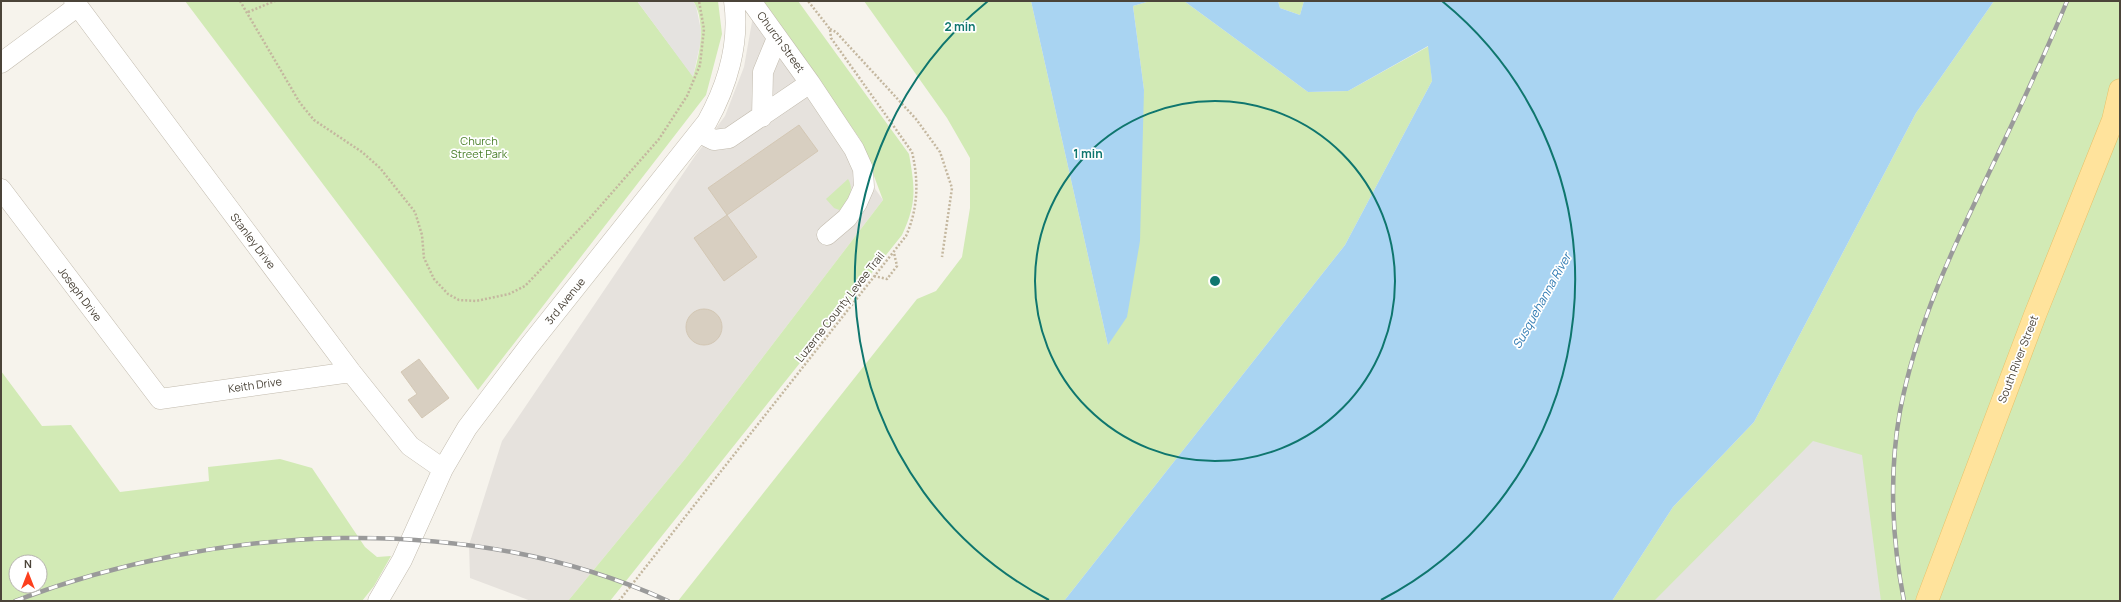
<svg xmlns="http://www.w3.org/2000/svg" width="2121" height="602" font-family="Manrope,sans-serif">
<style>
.industrial{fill:#e6e2dd}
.green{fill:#d2eab5;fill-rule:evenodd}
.parking{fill:#e5e3e0}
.water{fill:#a9d4f2}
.building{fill:#d8cfc1;stroke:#d3c7b4}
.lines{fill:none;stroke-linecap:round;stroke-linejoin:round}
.minor-casing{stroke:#c2bbae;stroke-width:21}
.major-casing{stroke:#e6c16a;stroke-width:23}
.path{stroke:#c4b79f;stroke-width:2.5;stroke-dasharray:2 2;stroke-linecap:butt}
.minor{stroke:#fff;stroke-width:20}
.major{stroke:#ffe39c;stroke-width:22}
.rail-casing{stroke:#9a9a9a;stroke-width:4.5}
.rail{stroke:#fff;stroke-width:3;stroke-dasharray:9;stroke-linecap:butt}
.ring{fill:none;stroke:#0f766e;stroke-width:2}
.labels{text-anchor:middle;stroke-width:3.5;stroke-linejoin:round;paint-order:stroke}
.street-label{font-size:11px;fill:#4b4439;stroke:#fff}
.park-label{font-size:11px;fill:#4a7f2a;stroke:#fff}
.water-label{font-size:12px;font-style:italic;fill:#2e7ab2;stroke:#fff}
.centre{fill:#0f766e;stroke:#fff;stroke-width:2}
.ring-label{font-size:12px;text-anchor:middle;font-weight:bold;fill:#0f766e;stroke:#fff;stroke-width:3.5;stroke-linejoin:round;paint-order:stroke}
</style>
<rect width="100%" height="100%" fill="#f6f3ec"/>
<path class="industrial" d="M753 16 883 200 685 459 568 601H531L470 578 469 545 502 441 695 156 725 116 744 67Z"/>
<path class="green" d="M185 1H637L693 76C700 56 706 19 693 1H718L722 34 706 95 478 390Z
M763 1H798L909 154C915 188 917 203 902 235L610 601H568L685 459 883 200 860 139Z
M864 1H1031L1108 345 1144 90 1133 6 1150 1H1184L1308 92 1348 91 1429 46 1432 81 1345 245 1064 601H678L917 299 936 291 962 257 970 208V158L947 118Z
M1278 1H1304L1300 15 1280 8Z
M1994 1H2120V601H1612L1673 507 1754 422 1916 113Z
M848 179C855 190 848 201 842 211L834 208 826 199Z
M1 371 42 426 71 425 120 492 209 481 208 467 280 459 312 468 365 547 377 557 391 556 374 586 362 601H1ZM16 562H40V586H16Z"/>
<path class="parking" d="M637 1H693L696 6 701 30 700 45 693 77Z
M1813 441 1862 455 1881 601H1654Z"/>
<path class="water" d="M1031 1H1150L1133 6 1144 90 1140 241 1127 317 1108 345Z
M1184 1H1278L1280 8 1300 15 1304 1H1994L1916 113 1754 422 1673 507 1612 601H1064L1345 245 1432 81 1428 46 1348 91 1308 92Z"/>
<path class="building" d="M799 125 818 151 727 215 708 188Z
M727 215 757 257 724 281 694 238Z
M686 327a18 18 0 1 1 36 0a18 18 0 1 1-36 0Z
M419 359 449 398 422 418 408 400 417 394 401 372Z"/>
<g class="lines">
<defs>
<path id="minor" d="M74 1 351 372 410 446 443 469
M751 1 810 83 854 149 863 169 864 187 857 203 847 218 827 235
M1 63 78 6
M762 117 763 72 777 38
M700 133 714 140 729 138 810 83
M1 189 160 399 351 372
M378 601 402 560 443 469 467 428 529 346 707 122C727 86 740 43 734 1"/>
<path id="major" d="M1927 601 2035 315 2113 120 2120 90"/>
</defs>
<use href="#minor" class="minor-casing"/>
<use href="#major" class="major-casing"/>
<path class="path" d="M240 1 300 103 314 120 362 152 380 168 415 212 422 235 424 258 434 279 448 294 459 300 476 301 509 294 525 286 589 219 659 139 687 96 700 65 704 29 699 1
M248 12 275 1
M830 29 836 32 916 119 940 152 952 188 942 257
M874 276 887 279 897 266 894 253
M619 601 906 236C918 209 919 181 912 152L831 38 830 29 808 1"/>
<use href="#minor" class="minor"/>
<use href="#major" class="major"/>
<defs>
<path id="rail" d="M15 601C217 524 469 510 668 601
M1904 601C1892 539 1889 473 1900 411 1916 327 1951 252 1988 175 2015 118 2043 60 2067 1"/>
</defs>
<use href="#rail" class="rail-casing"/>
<use href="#rail" class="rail"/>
</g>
<g class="ring">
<circle cx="1215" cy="281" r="180"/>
<path d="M1049 600A360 360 0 0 1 988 1M1442 1A360 360 0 0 1 1381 600"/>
</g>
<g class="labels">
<g class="street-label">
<text transform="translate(781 42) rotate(54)" y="4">Church Street</text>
<text transform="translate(253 241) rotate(53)" y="4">Stanley Drive</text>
<text transform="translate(80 294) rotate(53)" y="4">Joseph Drive</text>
<text transform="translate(565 301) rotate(-51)" y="4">3rd Avenue</text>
<text transform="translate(840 307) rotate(-52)" y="4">Luzerne County Levee Trail</text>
<text transform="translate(2018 359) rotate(-69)" y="4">South River Street</text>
<text transform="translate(255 385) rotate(-8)" y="4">Keith Drive</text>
</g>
<g class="park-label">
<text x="479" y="145">Church<tspan x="479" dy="13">Street Park</tspan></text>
</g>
<g class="water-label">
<text transform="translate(1542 301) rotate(-61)" y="4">Susquehanna River</text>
</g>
</g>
<circle cx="1215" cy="281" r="6" class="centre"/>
<g class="ring-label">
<text x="960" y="31">2 min</text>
<text x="1088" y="158">1 min</text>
</g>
<rect width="2121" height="602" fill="none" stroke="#4b4439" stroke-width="4"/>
<g transform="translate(28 574)"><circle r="19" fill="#ffffff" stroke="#b7b4b0"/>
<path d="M0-3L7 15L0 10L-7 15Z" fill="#fc3f1d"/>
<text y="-6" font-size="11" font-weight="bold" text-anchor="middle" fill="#4b4439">N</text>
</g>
</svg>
